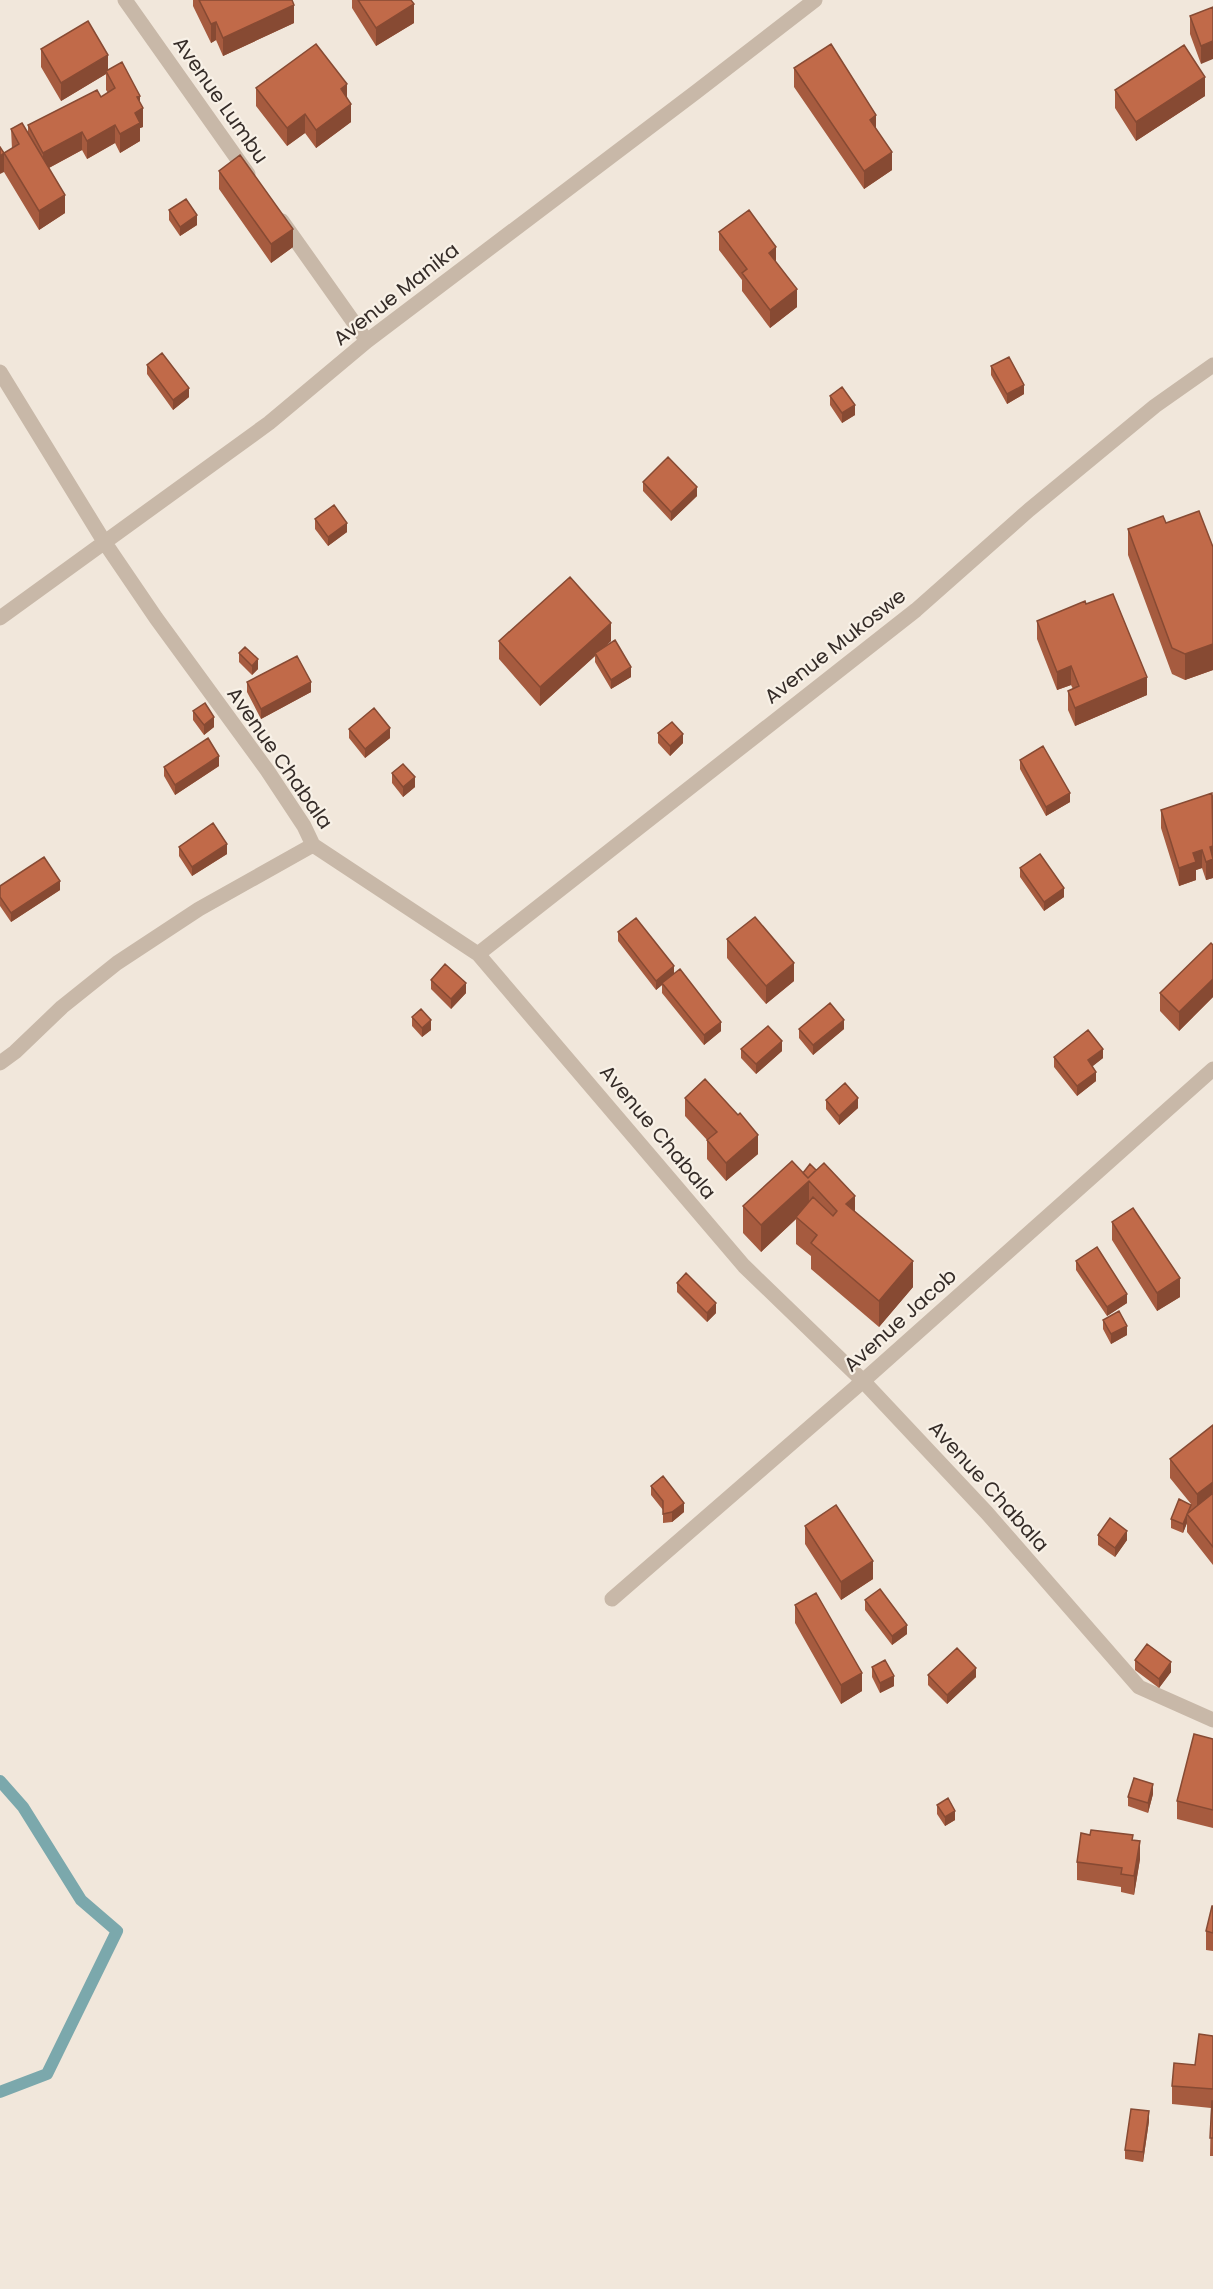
<svg xmlns="http://www.w3.org/2000/svg" width="1213" height="2289" font-family="Poppins,sans-serif">
<style>
.lines{fill:none;stroke-linecap:round;stroke-linejoin:round}
.stream{stroke:#7ba8ac;stroke-width:12}
.minor{stroke:#c8b8a8;stroke-width:15}
.wall{fill:#a65b3f}
.shaded-wall{fill:#874a33}
.building{fill:#c16a49;stroke:#874a33;stroke-width:1.5}
.labels{text-anchor:middle;stroke-width:4.5;stroke-linejoin:round;paint-order:stroke}
.street-label{font-size:20px;fill:#352c28;stroke:#f8f1e7}
</style>
<rect width="100%" height="100%" fill="#f1e7db"/>
<g class="lines">
<path class="stream" d="M0 1781 23 1807 81 1900 117 1931 47 2074 0 2092"/>
<path class="minor" d="M125 0 248 174
M282 221 367 341
M0 372 105 543 156 618 267 770 304 826 313 845 478 954 744 1266 863 1381 987 1513 1139 1687 1213 1720
M0 618 269 423 367 341 696 92 815 0
M478 954 916 610 1029 510 1155 406 1213 365
M0 1063 15 1052 62 1007 117 963 199 909 313 845
M612 1599 863 1381 1213 1069"/>
</g>
<path class="wall" d="M193 0H292L294 23 223 56 216 40 211 43 193 6Z
M352 0H411L414 23 376 46 352 8Z
M1213 7 1201 64 1190 34V16Z
M41 49 108 70 140 103 143 127 140 128V141L120 153 115 143 87 159 82 150 49 168 65 213 39 230 4 172V153L12 149 11 129 28 134V125L101 97 108 93 106 90V74L61 101 41 67Z
M794 68 876 129 892 170 864 189 794 87Z
M256 88 347 98 351 122 316 148 305 133 287 146 256 106Z
M1115 90 1205 96 1136 141 1115 108Z
M219 171 293 247 271 263 219 189Z
M169 210 197 225 180 236 169 220Z
M719 232 776 263 797 307 770 328 742 291V280L719 250Z
M147 365 189 397 173 410 147 374Z
M991 366 1024 394 1007 404 991 375Z
M830 396 855 415 842 423 830 405Z
M643 482 697 496 671 521 643 491Z
M315 519 347 532 328 546 315 529Z
M1166 523 1213 547V670L1185 680 1172 674 1128 555V529Z
M1037 621 1147 695 1075 726 1068 710V691L1073 689 1071 685 1057 690 1037 639Z
M499 641H611L605 646 631 677 611 689 595 662V656L540 706 499 659Z
M239 653 258 669 252 675 239 662Z
M247 682 311 692 261 719 247 692Z
M193 711 214 727 204 735 193 720Z
M349 729 390 738 365 758 349 738Z
M658 733 683 743 670 756 658 743Z
M1020 760 1070 802 1046 816 1020 769Z
M219 766 175 795 164 776V767Z
M392 773 415 787 403 797 392 783Z
M1213 795V878L1206 880 1202 868 1196 870V880L1179 886 1161 828V810Z
M179 847 227 854 192 876 179 856Z
M1020 868 1064 897 1044 911 1020 877Z
M0 886 60 890 11 922 0 906Z
M618 932 674 974 721 1031 704 1045 662 993V985L656 990 618 941Z
M727 939 794 981 766 1004 727 958Z
M1213 945V997L1179 1031 1160 1011V993Z
M431 980 466 993 451 1009 431 989Z
M412 1017 431 1030 422 1037 412 1026Z
M799 1029H844L813 1055 799 1038Z
M741 1049 782 1051 756 1074 741 1058Z
M1054 1057 1103 1058 1092 1066 1096 1081 1077 1096 1054 1067Z
M685 1098 758 1154 726 1181 707 1159V1140L685 1116Z
M826 1100 858 1108 839 1125 826 1109Z
M803 1173 855 1212 913 1287 879 1327 811 1269V1256L796 1244V1219L761 1252 743 1233V1206Z
M1112 1222 1180 1297 1157 1311 1112 1240Z
M1076 1261 1127 1303 1107 1316 1076 1270Z
M677 1283 716 1313 707 1322 677 1292Z
M1103 1320 1127 1335 1111 1344 1103 1329Z
M1213 1425V1565L1187 1532V1523L1183 1533 1171 1528V1519L1191 1504 1170 1478V1459Z
M651 1486 684 1512 672 1522 663 1523V1510L651 1495Z
M805 1526 873 1579 841 1600 805 1544Z
M1098 1535 1127 1540 1115 1557 1098 1545Z
M865 1600 907 1634 892 1645 865 1610Z
M795 1605 862 1691 841 1704 795 1623Z
M1135 1660 1171 1672 1159 1688 1135 1670Z
M872 1667 894 1686 880 1693 872 1677Z
M928 1675 976 1677 947 1704 928 1685Z
M1213 1739V1828L1177 1819V1801Z
M1153 1794 1148 1813 1128 1806V1797Z
M937 1805 955 1820 945 1826 937 1814Z
M1090 1835 1133 1840 1140 1859 1134 1895 1121 1892V1887L1077 1880V1862Z
M1213 1906V1951L1206 1950V1931Z
M1213 2036V2156H1210L1211 2108 1172 2104V2086L1195 2065Z
M1149 2121 1143 2162 1125 2159V2150Z"/>
<path class="shaded-wall" d="M414 4V23L376 46V28Z
M294 5V23L223 56V38Z
M216 22V40L211 43V24Z
M1213 41V59L1201 64V46Z
M108 55V73L106 71V74L61 101V83Z
M1205 77V96L1136 141V122Z
M347 84V103L341 89Z
M140 96V110L143 108V127L140 128V141L120 153V134L135 113 137 97Z
M351 104V122L316 148V130Z
M305 114V133L287 146V128Z
M876 115V133L870 120Z
M115 125V143L87 159V141Z
M82 132V150L43 171V153Z
M892 152V170L864 189V171Z
M4 153V172L0 174V156Z
M65 195V213L39 230V211Z
M197 215V225L180 236V227Z
M293 229V247L271 263V244Z
M776 247V265L769 253Z
M797 289V307L770 328V310Z
M1024 385V394L1007 404V394Z
M189 388V397L173 410V400Z
M855 405V415L842 423V413Z
M697 487V496L671 521V512Z
M347 523V532L328 546V537Z
M611 623V641L596 655 595 653V656L540 706V687Z
M1213 644V670L1185 680V654Z
M258 659V669L252 675V666Z
M1071 666V685L1057 690V672Z
M631 667V677L611 689V680Z
M1147 677V695L1075 726V708Z
M311 682V692L261 719V709Z
M214 717V727L204 735V725Z
M390 728V738L365 758V749Z
M683 734V743L670 756V746Z
M219 756V766L175 795V785Z
M415 777V787L403 797V787Z
M1070 793V802L1046 816V807Z
M227 844V854L192 876V867Z
M1213 846V878L1206 880V862L1210 847Z
M1202 850V868L1196 870V880L1179 886V868L1193 853Z
M60 881V890L11 922V913Z
M1064 888V897L1044 911V902Z
M794 963V981L766 1004V986Z
M674 966V975L656 990V981Z
M1213 979V997L1179 1031V1012Z
M466 983V993L451 1009V999Z
M431 1020V1030L422 1037V1028Z
M844 1020V1029L813 1055V1045Z
M721 1022V1031L704 1045V1035Z
M782 1041V1051L756 1074V1064Z
M1103 1049V1058L1088 1070V1060Z
M1096 1072V1081L1077 1096V1086Z
M858 1098V1108L839 1125V1116Z
M758 1135V1154L726 1181V1163Z
M809 1181V1207L796 1217V1219L761 1252V1225Z
M855 1196V1222L846 1204Z
M913 1261V1287L879 1327V1301Z
M1180 1278V1297L1157 1311V1293Z
M1127 1294V1303L1107 1316V1307Z
M716 1303V1313L707 1322V1313Z
M1127 1326V1335L1111 1344V1334Z
M1213 1482V1500L1197 1512V1494Z
M684 1503V1512L672 1522V1512Z
M1187 1514V1523L1183 1533V1524Z
M1127 1531V1540L1115 1557V1548Z
M873 1561V1579L841 1600V1582Z
M907 1625V1634L892 1645V1636Z
M1171 1662V1672L1159 1688V1679Z
M976 1668V1677L947 1704V1695Z
M862 1673V1691L841 1704V1685Z
M894 1676V1686L880 1693V1683Z
M1153 1784V1794L1148 1813V1803Z
M955 1811V1820L945 1826V1817Z
M1140 1841V1859L1134 1895V1876Z
M1149 2111V2121L1143 2162V2152Z"/>
<path class="building" d="M199 0H292L294 5 223 38 216 22 211 24Z
M358 0H411L414 4 376 28Z
M1213 7V41L1201 46 1190 16Z
M88 21 108 55 61 83 41 49Z
M316 44 347 84 341 89 351 104 316 130 305 114 287 128 256 88Z
M831 44 876 115 870 120 892 152 864 171 794 68Z
M1184 45 1205 77 1136 122 1115 90Z
M122 62 140 96 137 97 143 108 135 113 140 123 120 134 115 125 87 141 82 132 43 153 28 125 97 90 101 97 115 88 106 71Z
M22 123 65 195 39 211 4 153 19 144 11 129Z
M0 147 4 153 0 156Z
M240 155 293 229 271 244 219 171Z
M186 199 197 215 180 227 169 210Z
M749 210 776 247 769 253 797 289 770 310 742 273 747 269 719 232Z
M162 353 189 388 173 400 147 365Z
M1009 357 1024 385 1007 394 991 366Z
M842 387 855 405 842 413 830 396Z
M668 457 697 487 671 512 643 482Z
M334 505 347 523 328 537 315 519Z
M1199 511 1213 547V644L1185 654 1172 648 1128 529 1163 516 1166 523Z
M570 577 611 623 540 687 499 641Z
M1113 594 1147 677 1075 708 1068 691 1079 686 1071 666 1057 672 1037 621 1085 601 1086 604Z
M615 640 631 667 611 680 595 653Z
M245 647 258 659 252 666 239 653Z
M297 656 311 682 261 709 247 682Z
M205 703 214 717 204 725 193 711Z
M374 708 390 728 365 749 349 729Z
M672 722 683 734 670 746 658 733Z
M208 738 219 756 175 785 164 767Z
M1043 746 1070 793 1046 807 1020 760Z
M403 764 415 777 403 787 392 773Z
M1212 793 1213 846 1210 847 1213 859 1206 862 1202 850 1193 853 1196 862 1179 868 1161 810Z
M213 823 227 844 192 867 179 847Z
M1040 854 1064 888 1044 902 1020 868Z
M44 857 60 881 11 913 0 897V886Z
M755 917 794 963 766 986 727 939Z
M636 918 674 966 656 981 618 932Z
M1211 943 1213 945V979L1179 1012 1160 993Z
M445 964 466 983 451 999 431 980Z
M680 969 721 1022 704 1035 662 983Z
M830 1003 844 1020 813 1045 799 1029Z
M421 1009 431 1020 422 1028 412 1017Z
M768 1026 782 1041 756 1064 741 1049Z
M1088 1030 1103 1049 1088 1060 1096 1072 1077 1086 1054 1057Z
M705 1079 738 1115 740 1113 758 1135 726 1163 707 1140 717 1132 685 1098Z
M845 1083 858 1098 839 1116 826 1100Z
M792 1161 808 1178 824 1163 855 1196 846 1204 913 1261 879 1301 811 1243 817 1235 796 1217 813 1197 833 1216 837 1211 809 1181 761 1225 743 1206Z
M810 1164 816 1170 808 1178 803 1173Z
M1133 1208 1180 1278 1157 1293 1112 1222Z
M1097 1247 1127 1294 1107 1307 1076 1261Z
M686 1273 716 1303 707 1313 677 1283Z
M1119 1311 1127 1326 1111 1334 1103 1320Z
M1213 1425V1482L1197 1494 1170 1459Z
M663 1476 684 1503 672 1512 663 1514V1501L651 1486Z
M1213 1493V1547L1187 1514Z
M1179 1499 1191 1505 1183 1524 1171 1519Z
M836 1505 873 1561 841 1582 805 1526Z
M1110 1518 1127 1531 1115 1548 1098 1535Z
M880 1589 907 1625 892 1636 865 1600Z
M816 1593 862 1673 841 1685 795 1605Z
M1147 1644 1171 1662 1159 1679 1135 1660Z
M957 1648 976 1668 947 1695 928 1675Z
M885 1660 894 1676 880 1683 872 1667Z
M1194 1734 1213 1739V1810L1177 1801Z
M1134 1778 1153 1784 1148 1803 1128 1797Z
M948 1798 955 1811 945 1817 937 1805Z
M1091 1830 1133 1835 1132 1840 1140 1841 1134 1876 1121 1874 1122 1868 1077 1862 1081 1833 1090 1835Z
M1212 1906H1213V1933L1206 1931Z
M1199 2034 1213 2036V2089L1172 2086 1174 2063 1195 2065Z
M1212 2101H1213V2138H1210Z
M1131 2109 1149 2111 1143 2152 1125 2150Z"/>
<g class="labels">
<g class="street-label">
<text transform="translate(221 100) rotate(55)" y="7">Avenue Lumbu</text>
<text transform="translate(396 294) rotate(-38)" y="7">Avenue Manika</text>
<text transform="translate(835 646) rotate(-38)" y="7">Avenue Mukoswe</text>
<text transform="translate(280 758) rotate(55)" y="7">Avenue Chabala</text>
<text transform="translate(658 1132) rotate(50)" y="7">Avenue Chabala</text>
<text transform="translate(900 1320) rotate(-42)" y="7">Avenue Jacob</text>
<text transform="translate(989 1486) rotate(48)" y="7">Avenue Chabala</text>
</g>
</g>
</svg>
